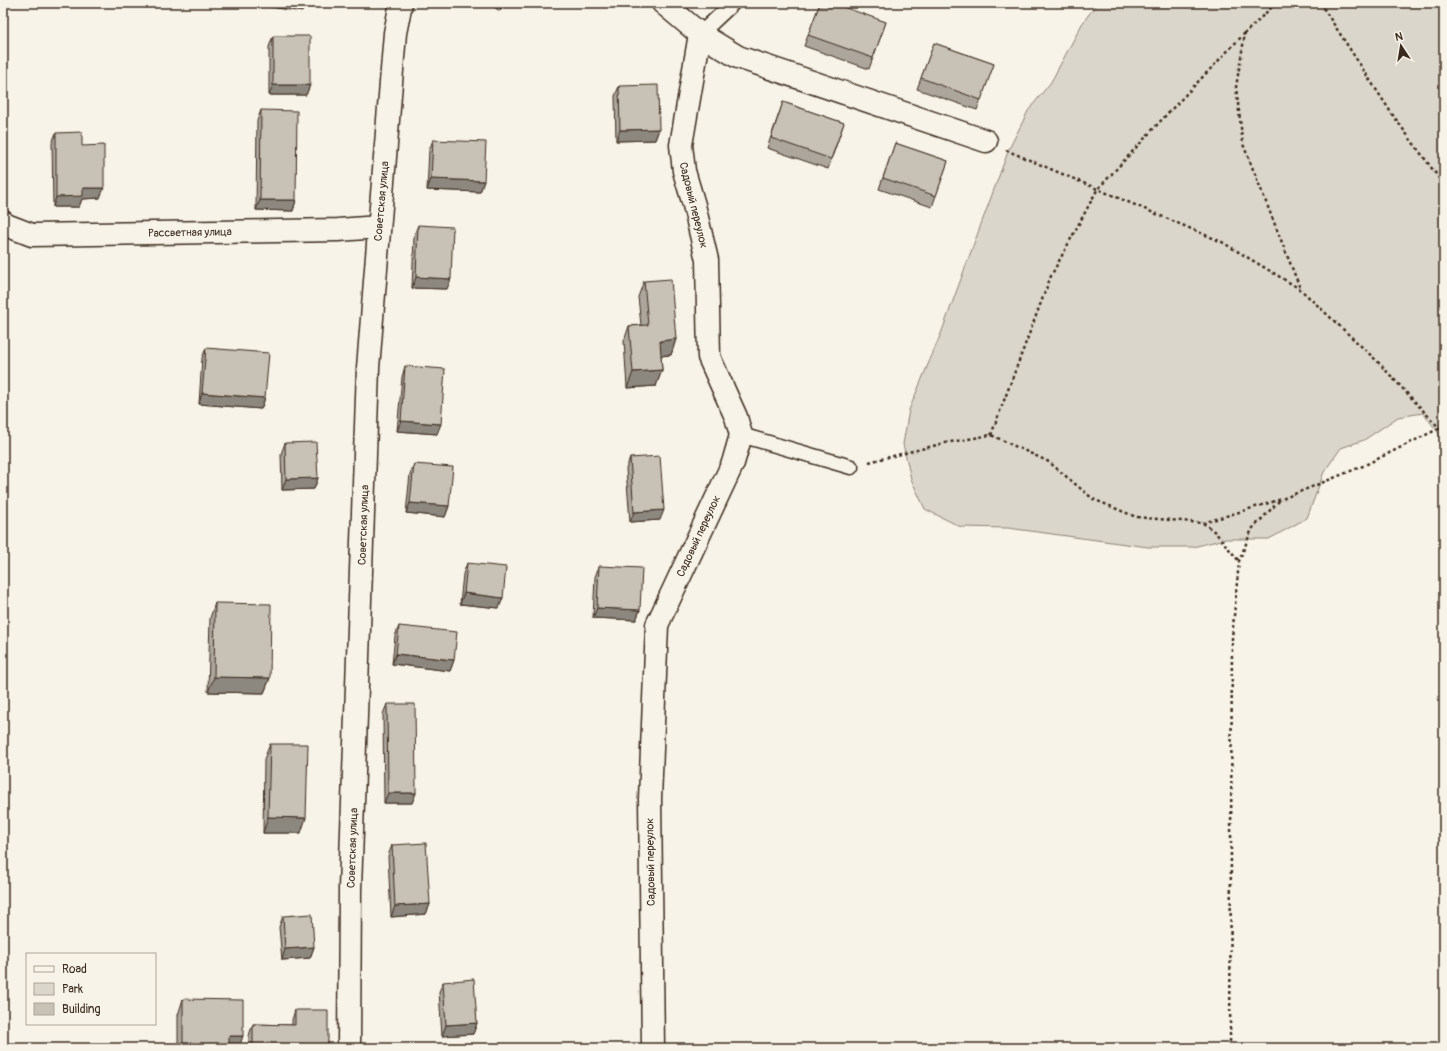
<svg xmlns="http://www.w3.org/2000/svg" width="1447" height="1051" font-family="Pangolin,sans-serif">
<style>
.green{fill:#dbd6cb;stroke:#8b8074}
.lines{fill:none;stroke-linecap:round;stroke-linejoin:round}
.lane-casing{stroke:#3b2a1e;stroke-width:17}
.street-casing{stroke:#3b2a1e;stroke-width:25}
.secondary-casing{stroke:#3b2a1e;stroke-width:25}
.path{stroke:#3b2a1e;stroke-width:2.5;stroke-dasharray:3 3;stroke-linecap:butt}
.lane{stroke:#f7f3e8;stroke-width:14}
.street{stroke:#f7f3e8;stroke-width:22}
.secondary{stroke:#f7f3e8;stroke-width:22}
.wall{fill:#aca69d;stroke:#3b2a1e}
.shaded-wall{fill:#8c877f;stroke:#3b2a1e}
.building{fill:#c8c1b6;stroke:#3b2a1e}
.labels{text-anchor:middle;stroke-width:3;stroke-linejoin:round;paint-order:stroke}
.street-label{font-size:11px;fill:#3b2a1e;stroke:#f7f3e8}
</style>
<rect width="100%" height="100%" fill="#f7f3e8"/>
<filter id="ink" filterUnits="userSpaceOnUse"><feTurbulence type="fractalNoise" baseFrequency=".025" numOctaves="2"/><feDisplacementMap in="SourceGraphic" scale="8" xChannelSelector="R" yChannelSelector="G"/><feConvolveMatrix kernelMatrix="1 2 1 2 8 2 1 2 1" color-interpolation-filters="sRGB"/></filter>
<g filter="url(#ink)">
<path class="green" d="M1097 3H1444V447L1438 432 1423 413 1398 417 1364 440 1341 448 1324 472 1307 518 1269 539H1225L1193 547H1148L1008 528 961 527 925 509 911 479 903 444 909 410 942 331 973 246 1009 149 1028 111 1051 82 1082 24Z"/>
<g class="lines">
<defs>
<path id="lane" d="M700 34 733 3
M741 435 851 467"/>
<path id="street" d="M663 3 700 34 738 57 986 141
M3 222 6 225 32 235 338 230 379 227
M653 1048 650 799 657 625 733 463 741 435 736 417 709 357 707 260 694 205 684 171 681 145 700 34"/>
<path id="secondary" d="M349 1048 350 889 368 368 395 33 401 3"/>
</defs>
<use href="#lane" class="lane-casing"/>
<use href="#street" class="street-casing"/>
<use href="#secondary" class="secondary-casing"/>
<path class="path" d="M1276 3 1245 33 1236 87 1243 144 1300 288
M1320 3 1392 114 1444 185
M1006 150 1222 242 1300 289 1377 361 1444 433
M991 435 1051 276 1097 190 1167 114 1245 33
M869 462 945 443 991 435 1049 462 1093 499 1136 517 1203 523 1282 499 1363 466 1444 426
M1203 523 1215 532 1239 561
M1230 1048 1232 638 1239 561 1252 529 1281 499"/>
<use href="#lane" class="lane"/>
<use href="#street" class="street"/>
<use href="#secondary" class="secondary"/>
</g>
<path class="wall" d="M270 3H305L302 12 270 7Z
M488 3H506L500 11Z
M820 3 886 22 869 69 804 46Z
M273 36 310 85 306 95H269V47Z
M934 43 994 64 977 110 917 89Z
M619 86 659 129 655 140 616 141 615 96Z
M783 102 844 123 828 169 767 148Z
M261 110 296 200 293 211 256 210 257 121Z
M56 133 82 146 100 198 82 199 79 207H53L52 143Z
M433 140 484 181 480 192 427 190 429 150Z
M895 143 948 161 932 207 879 189Z
M418 225 447 289 412 288 414 236Z
M644 281 676 339 671 355 661 356 662 370 656 386 627 388 624 341 629 326 641 325 638 297Z
M206 348 265 398 261 409 199 404 202 358Z
M405 366 437 434 397 431 402 377Z
M285 443 318 478 314 489 282 490 281 454Z
M630 458 660 520 630 522 626 469Z
M414 464 449 506 445 517 406 513 410 474Z
M467 563 499 608 460 604 463 574Z
M599 566 640 610 636 620 593 618 595 577Z
M215 603 270 678 264 693 208 692 210 618Z
M399 626 454 660 450 671 392 664 395 636Z
M387 704 416 793 412 803H384L383 714Z
M270 744 301 833H263L264 759Z
M392 845 430 904 426 914 391 917 388 856Z
M283 916 314 947 310 958 282 960 279 927Z
M443 982 477 1023 473 1034 442 1036 439 992Z
M183 999 239 1048H178V1015Z
M295 1010 328 1048H249V1035L253 1024 292 1025V1020Z"/>
<path class="shaded-wall" d="M503 3H506L500 11Z
M273 85H310L306 95H269Z
M659 129 655 140 616 141 620 130Z
M431 179 484 181 480 192 427 190Z
M83 188H104L100 198 82 199 79 207H53L56 197Z
M260 200H296L293 211 256 210Z
M416 277 451 279 447 289 412 288Z
M676 339 671 355 654 356 660 341Z
M662 370 656 386 627 388 633 372Z
M202 393 265 398 261 409 199 404Z
M401 421 441 424 437 434 397 431Z
M318 478 314 489 282 490 286 479Z
M410 503 449 506 445 517 406 513Z
M664 510 660 520 630 522 634 512Z
M464 593 503 598 499 608 460 604Z
M597 608 640 610 636 620 593 618Z
M396 654 454 660 450 671 392 664Z
M214 677 270 678 264 693 208 692Z
M388 793H416L412 803H384Z
M268 817 306 818 301 833H263Z
M430 904 426 914 391 917 395 906Z
M314 947 310 958 282 960 285 949Z
M477 1023 473 1034 442 1036 446 1025Z
M229 1036H243L239 1048H225Z"/>
<path class="building" d="M820 3H832L886 22 873 58 808 35Z
M273 36H310V85H273Z
M934 43 994 64 981 100 921 78Z
M658 85 659 129 620 130 619 86Z
M783 102 844 123 831 159 771 138Z
M261 110 297 111 296 200H260Z
M82 132V146L104 145V188H83V196L56 197V133Z
M433 140 486 142 484 181 431 179Z
M895 143 948 161 936 196 883 178Z
M418 225 453 227 451 279 416 277Z
M671 279 676 339 660 341 662 370 633 372 629 326 648 325 644 281Z
M206 348 269 353 265 398 202 393Z
M405 366 445 369 441 424 401 421Z
M316 442 318 478 286 479 285 443Z
M660 456 664 510 634 512 630 458Z
M414 464 453 467 449 506 410 503Z
M467 563 506 567 503 598 464 593Z
M599 566 642 568 640 610 597 608Z
M215 603 271 604 270 678 214 677Z
M399 626 457 632 454 660 396 654Z
M387 704H415L416 793H388Z
M270 744H308L306 818 268 817Z
M426 843 430 904 395 906 392 845Z
M312 914 314 947 285 949 283 916Z
M474 979 477 1023 446 1025 443 982Z
M183 999 243 1000V1036H229V1048H183Z
M295 1010H328V1048H253V1024L295 1025Z"/>
</g>
<g class="labels">
<g class="street-label">
<text transform="translate(381 201) rotate(-85)" y="4">Советская улица</text>
<text transform="translate(694 205) rotate(76)" y="4">Садовый переулок</text>
<text transform="translate(190 232) rotate(-1)" y="4">Рассветная улица</text>
<text transform="translate(363 525) rotate(-88)" y="4">Советская улица</text>
<text transform="translate(698 536) rotate(-65)" y="4">Садовый переулок</text>
<text transform="translate(352 848) rotate(-88)" y="4">Советская улица</text>
<text transform="translate(650 862) rotate(-91)" y="4">Садовый переулок</text>
</g>
</g>
<rect width="1447" height="1051" fill="none" stroke="#f7f3e8" stroke-width="16"/>
<rect x="8" y="8" width="1431" height="1035" fill="none" stroke="#3b2a1e" stroke-width="1.5" filter="url(#ink)"/>
<rect x="26" y="953" width="130" height="72" fill="#f7f3e8" stroke="#aca397"/>
<rect x="34" y="966" width="20" height="6" fill="#f7f3e8" stroke="#aca397"/>
<text x="62" y="973" font-size="12" fill="#3b2a1e">Road</text>
<rect x="34" y="983" width="20" height="12" fill="#dbd6cb" stroke="#aca397"/>
<text x="62" y="993" font-size="12" fill="#3b2a1e">Park</text>
<rect x="34" y="1003" width="20" height="12" fill="#c8c1b6" stroke="#aca397"/>
<text x="62" y="1013" font-size="12" fill="#3b2a1e">Building</text>
<g transform="translate(1401 46) rotate(348)" stroke="#f7f3e8" stroke-width="3" paint-order="stroke">
<path d="M0-3L7 15L0 10L-7 15Z" fill="#3b2a1e"/>
<text y="-6" font-size="11" font-weight="bold" text-anchor="middle" fill="#3b2a1e">N</text>
</g>
</svg>
